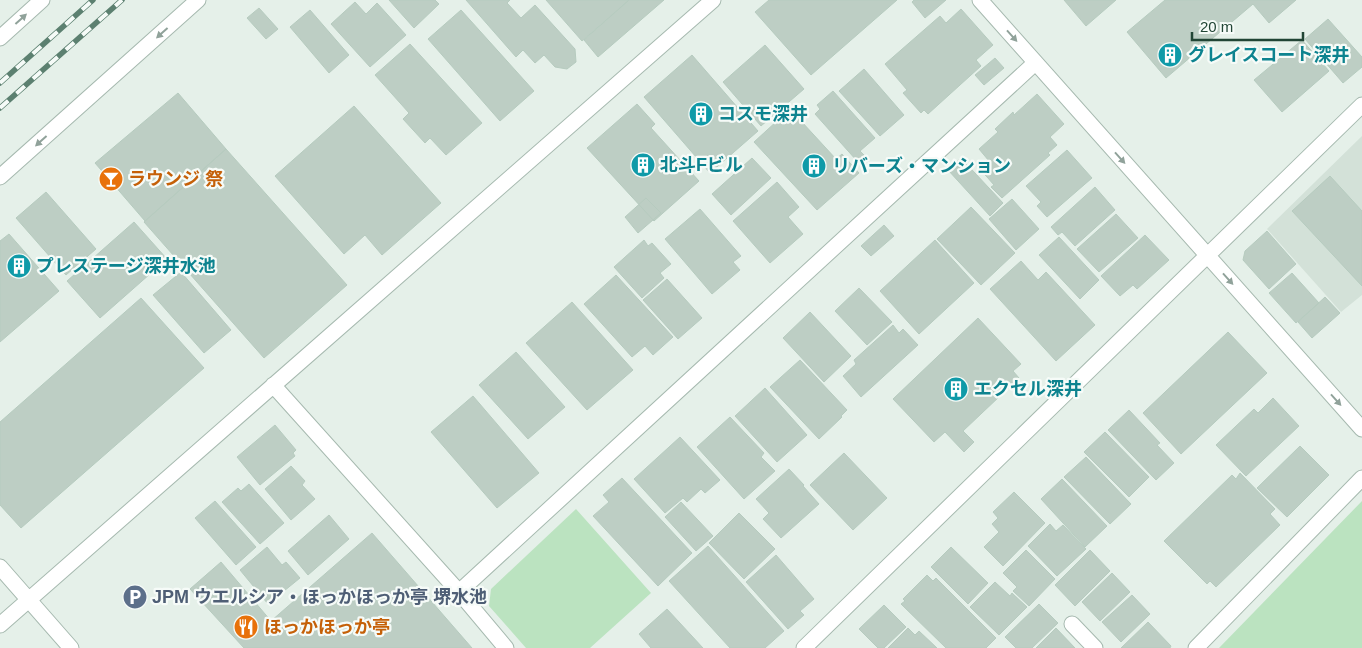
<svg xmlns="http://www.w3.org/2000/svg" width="1362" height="648" font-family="Arial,'Noto Sans JP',sans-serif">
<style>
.built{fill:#d3e1d8}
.green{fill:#bbe3c0}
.building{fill:#bdcec4;stroke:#b6cbbf}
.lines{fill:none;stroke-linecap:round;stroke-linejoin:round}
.minor-casing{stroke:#a6b9af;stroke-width:17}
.minor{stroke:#fff;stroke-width:15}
.rail-casing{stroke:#5c8070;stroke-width:5.5}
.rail{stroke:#f6fbf8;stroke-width:4;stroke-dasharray:11;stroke-linecap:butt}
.oneway{fill:#90a29a}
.labels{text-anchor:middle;stroke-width:4.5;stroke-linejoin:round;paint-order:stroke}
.culture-label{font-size:18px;font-weight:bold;fill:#0d838f;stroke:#f6fbf8;text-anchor:start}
.food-label{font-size:18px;font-weight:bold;fill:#c56008;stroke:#f6fbf8;text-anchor:start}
.service-label{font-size:18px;font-weight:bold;fill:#4e5e75;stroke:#f6fbf8;text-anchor:start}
</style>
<rect width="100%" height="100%" fill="#e5f0e9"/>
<path class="built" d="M1362 136V295L1341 312 1267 229Z"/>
<path class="green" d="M1362 501V648H1219Z
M576 509 651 593 590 648H526L489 606 491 589Z"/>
<path class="building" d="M389 0H435L439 4 414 28Z
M466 0H510L507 3 521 18 535 5 575 49 576 62 567 69 555 67 544 55 535 63 523 50 516 57Z
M546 0H629L582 41Z
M629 0H664L598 57 584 40Z
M769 0H897L811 75 755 12Z
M914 0H946L925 18 912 2Z
M1064 0H1116L1086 26Z
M1165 0H1296L1269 23 1253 4 1166 78 1127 32Z
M355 2 366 14 377 3 406 35 370 67 331 24Z
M259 8 278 29 266 39 247 18Z
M961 9 993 45 976 60 981 66 928 114 924 110 921 113 903 93 907 90 885 64 940 16 946 23Z
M310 10 349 55 329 73 290 27Z
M461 10 534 91 500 121 428 39Z
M1328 19 1362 57V67L1343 83 1305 39Z
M1302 40 1329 71 1282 112 1254 80Z
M410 44 482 123 446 155 430 138 425 143 403 119 409 113 375 75Z
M765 45 804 89 761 126 723 82Z
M692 55 758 131 710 173 644 97Z
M995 58 1004 68 984 85 975 75Z
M864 69 904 115 880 136 839 91Z
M833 91 875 138 860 151 864 155 857 161 815 114 820 109 817 105Z
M178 93 226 149 145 221 95 163Z
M1037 94 1064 124 1050 137 1057 145 1048 153 1050 155 1002 198 991 187 994 185 980 169 989 161 979 149 998 132 995 129 1013 112 1014 115Z
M637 104 655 124 651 128 699 181 654 221 587 148Z
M354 106 441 203 382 255 365 235 344 254 275 176Z
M790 109 836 159 842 154 859 173 817 210 754 142Z
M226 149 347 285 264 358 144 222Z
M1067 150 1092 178 1047 217 1037 206 1041 202 1026 186Z
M752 158 771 178 731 215 712 194Z
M961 158 1003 203 990 216 948 170Z
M1330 176 1362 211V286L1292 211Z
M777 182 799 207 788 217 803 234 770 263 733 221Z
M1095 187 1115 210 1075 246 1062 232 1058 235 1051 227Z
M46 192 96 249 66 275 16 218Z
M646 198 661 213 638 233 625 217Z
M1012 199 1039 229 1016 250 989 219Z
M971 207 1015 253 981 285 937 239Z
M700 209 741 256 733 262 740 270 712 294 665 239Z
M1116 214 1138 238 1099 272 1077 249Z
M134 222 167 259 100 318 67 281Z
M884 225 894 236 871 256 861 246Z
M1267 231 1296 264 1269 289 1243 260 1245 251Z
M9 234 59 291 0 342V241Z
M1145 235 1169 260 1137 289 1133 285 1120 296 1101 276Z
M1059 237 1099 280 1080 299 1039 255Z
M644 240 648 246 652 243 671 264 660 273 664 278 642 298 614 267Z
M935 240 974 283 919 334 880 291Z
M1021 261 1038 280 1046 272 1095 325 1056 361 990 289Z
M181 272 231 330 204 353 153 295Z
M1292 273 1319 303 1296 323 1269 293Z
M616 275 673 337 653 355 645 346 632 357 584 304Z
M667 279 702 318 678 339 643 300Z
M859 288 892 322 867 345 835 311Z
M1325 297 1340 313 1312 338 1298 322Z
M141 298 204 368 21 528 0 505V422Z
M572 302 633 370 587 410 526 343Z
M810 312 851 356 824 382 783 338Z
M978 318 1021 364 1013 371 1019 378 963 431 974 442 964 452 945 432 934 442 893 399Z
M893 325 899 333 903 329 918 345 861 397 843 376 856 364 854 360Z
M1228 332 1267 373 1181 454 1143 413Z
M516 352 565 407 528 439 479 385Z
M800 360 847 410 841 416 842 417 819 439 770 387Z
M765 388 807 435 777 462 735 416Z
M473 396 539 473 497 508 431 432Z
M1273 398 1299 426 1246 476 1216 445 1254 409 1258 413Z
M1129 410 1160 443 1157 445 1174 463 1156 480 1108 430Z
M730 417 764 453 761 457 775 471 744 499 697 447Z
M275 425 296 450 293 453 295 456 260 485 237 457Z
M1105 432 1149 477 1129 497 1084 452Z
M680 437 720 480 705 493 701 489 687 502 683 498 665 513 634 479Z
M1300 446 1329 475 1287 517 1257 488Z
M844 453 887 498 853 530 810 485Z
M1086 457 1131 504 1110 524 1064 477Z
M291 466 305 481 302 485 315 499 291 520 265 489Z
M789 469 804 485 803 486 819 504 781 538 763 519 769 513 756 499Z
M1240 473 1275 509 1270 514 1280 525 1216 587 1210 581 1207 584 1164 541 1232 475 1236 479Z
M622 478 692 553 658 586 593 516 609 502 603 495Z
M1062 479 1107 526 1085 547 1041 499Z
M249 484 284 523 260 544 222 502 238 488 241 491Z
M1014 492 1045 523 1003 566 984 547 999 532 992 524 998 518 993 512Z
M215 501 256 547 236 565 195 518Z
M681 502 713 536 696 551 665 517Z
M739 513 775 549 744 579 709 543Z
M329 515 349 539 308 575 288 551Z
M1050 524 1056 531 1063 525 1086 549 1057 576 1028 546Z
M372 533 472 648H244L190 589 221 562 271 621Z
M708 546 784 631 765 648H730L669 581Z
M267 547 282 565 286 562 300 578 268 604 240 570Z
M951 547 988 583 968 604 931 567Z
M1026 550 1055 579 1029 606 1013 591 1017 587 1003 573Z
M1090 550 1110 571 1075 606 1055 585Z
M776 555 814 599 800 611 804 615 788 629 746 582Z
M1112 573 1130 592 1100 621 1082 602Z
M927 575 933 581 936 578 996 638 986 648H946L901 604 905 601 903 599Z
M995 582 1010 596 1012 593 1027 607 999 635 970 607Z
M1132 595 1150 614 1121 642 1102 622Z
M1039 604 1058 623 1032 648H1016L1005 637Z
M884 605 906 627 884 648H878L859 629Z
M667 609 703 648H651L639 634Z
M1148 622 1171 646 1170 648H1121Z
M908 628 915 635 919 631 937 648H888Z
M1056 628 1075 648H1036Z"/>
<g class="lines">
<defs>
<path id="minor" d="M980 0 1362 429
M0 38 42 0
M0 177 198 0
M273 385 459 592 506 648
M0 567 71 648
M459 592 1035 63
M1072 624 1095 648
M0 625 713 0
M804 648 1362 105
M1196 648 1362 478"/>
</defs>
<use href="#minor" class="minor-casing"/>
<use href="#minor" class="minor"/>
<defs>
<path id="rail" d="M0 83 93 0
M0 108 122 0"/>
</defs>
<use href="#rail" class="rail-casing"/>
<use href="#rail" class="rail"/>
</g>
<defs><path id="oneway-solid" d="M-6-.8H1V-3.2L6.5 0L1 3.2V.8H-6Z" transform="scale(1.25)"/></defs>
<g class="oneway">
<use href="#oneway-solid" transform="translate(21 19) rotate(-42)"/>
<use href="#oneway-solid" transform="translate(162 33) rotate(138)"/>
<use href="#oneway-solid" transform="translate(1012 36) rotate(48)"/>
<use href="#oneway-solid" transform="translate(41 141) rotate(138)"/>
<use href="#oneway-solid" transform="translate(1120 158) rotate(48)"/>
<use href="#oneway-solid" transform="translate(1228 279) rotate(48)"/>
<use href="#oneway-solid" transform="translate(1336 400) rotate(48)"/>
</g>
<defs>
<symbol id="building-disc" viewBox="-11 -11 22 22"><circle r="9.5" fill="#0f9aa8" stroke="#f6fbf8"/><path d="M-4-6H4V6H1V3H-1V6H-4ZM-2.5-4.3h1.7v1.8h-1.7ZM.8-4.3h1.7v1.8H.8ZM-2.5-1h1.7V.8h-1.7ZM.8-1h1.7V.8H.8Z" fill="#fff"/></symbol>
<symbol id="bar-disc" viewBox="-11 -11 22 22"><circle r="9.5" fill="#e8710a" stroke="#f6fbf8"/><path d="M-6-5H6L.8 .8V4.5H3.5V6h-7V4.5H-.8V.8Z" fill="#fff"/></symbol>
<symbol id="parking-disc" viewBox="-11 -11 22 22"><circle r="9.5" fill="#5c6f8a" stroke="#f6fbf8"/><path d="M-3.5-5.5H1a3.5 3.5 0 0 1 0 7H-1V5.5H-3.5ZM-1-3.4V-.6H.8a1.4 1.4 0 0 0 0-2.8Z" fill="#fff"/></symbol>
<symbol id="restaurant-disc" viewBox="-11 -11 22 22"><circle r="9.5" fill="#e8710a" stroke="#f6fbf8"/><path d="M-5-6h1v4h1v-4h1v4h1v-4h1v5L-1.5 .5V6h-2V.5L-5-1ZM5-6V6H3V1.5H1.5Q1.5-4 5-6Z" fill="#fff"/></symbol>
</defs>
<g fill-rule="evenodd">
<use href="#building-disc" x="1156" y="41" width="28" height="28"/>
<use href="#building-disc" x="687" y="100" width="28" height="28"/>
<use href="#building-disc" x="629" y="151" width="28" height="28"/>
<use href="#building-disc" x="800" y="152" width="28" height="28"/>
<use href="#bar-disc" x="97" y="165" width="28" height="28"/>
<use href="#building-disc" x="5" y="252" width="28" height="28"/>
<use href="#building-disc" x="942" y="375" width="28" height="28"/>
<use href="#parking-disc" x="121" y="583" width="28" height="28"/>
<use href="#restaurant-disc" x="232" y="613" width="28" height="28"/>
</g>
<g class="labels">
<g class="culture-label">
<text x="1188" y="61">グレイスコート深井</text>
<text x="718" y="120">コスモ深井</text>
<text x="660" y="171">北斗Fビル</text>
<text x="832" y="172">リバーズ・マンション</text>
<text x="36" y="272">プレステージ深井水池</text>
<text x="974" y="395">エクセル深井</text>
</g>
<g class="food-label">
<text x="128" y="185">ラウンジ 祭</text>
<text x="264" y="633">ほっかほっか亭</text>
</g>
<g class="service-label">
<text x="152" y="603">JPM ウエルシア・ほっかほっか亭 堺水池</text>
</g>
</g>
<path d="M1192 32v8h111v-8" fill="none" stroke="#214535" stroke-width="2.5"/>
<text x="1200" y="32" font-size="15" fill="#214535" stroke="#f6fbf8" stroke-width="4" paint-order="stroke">20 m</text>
</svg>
